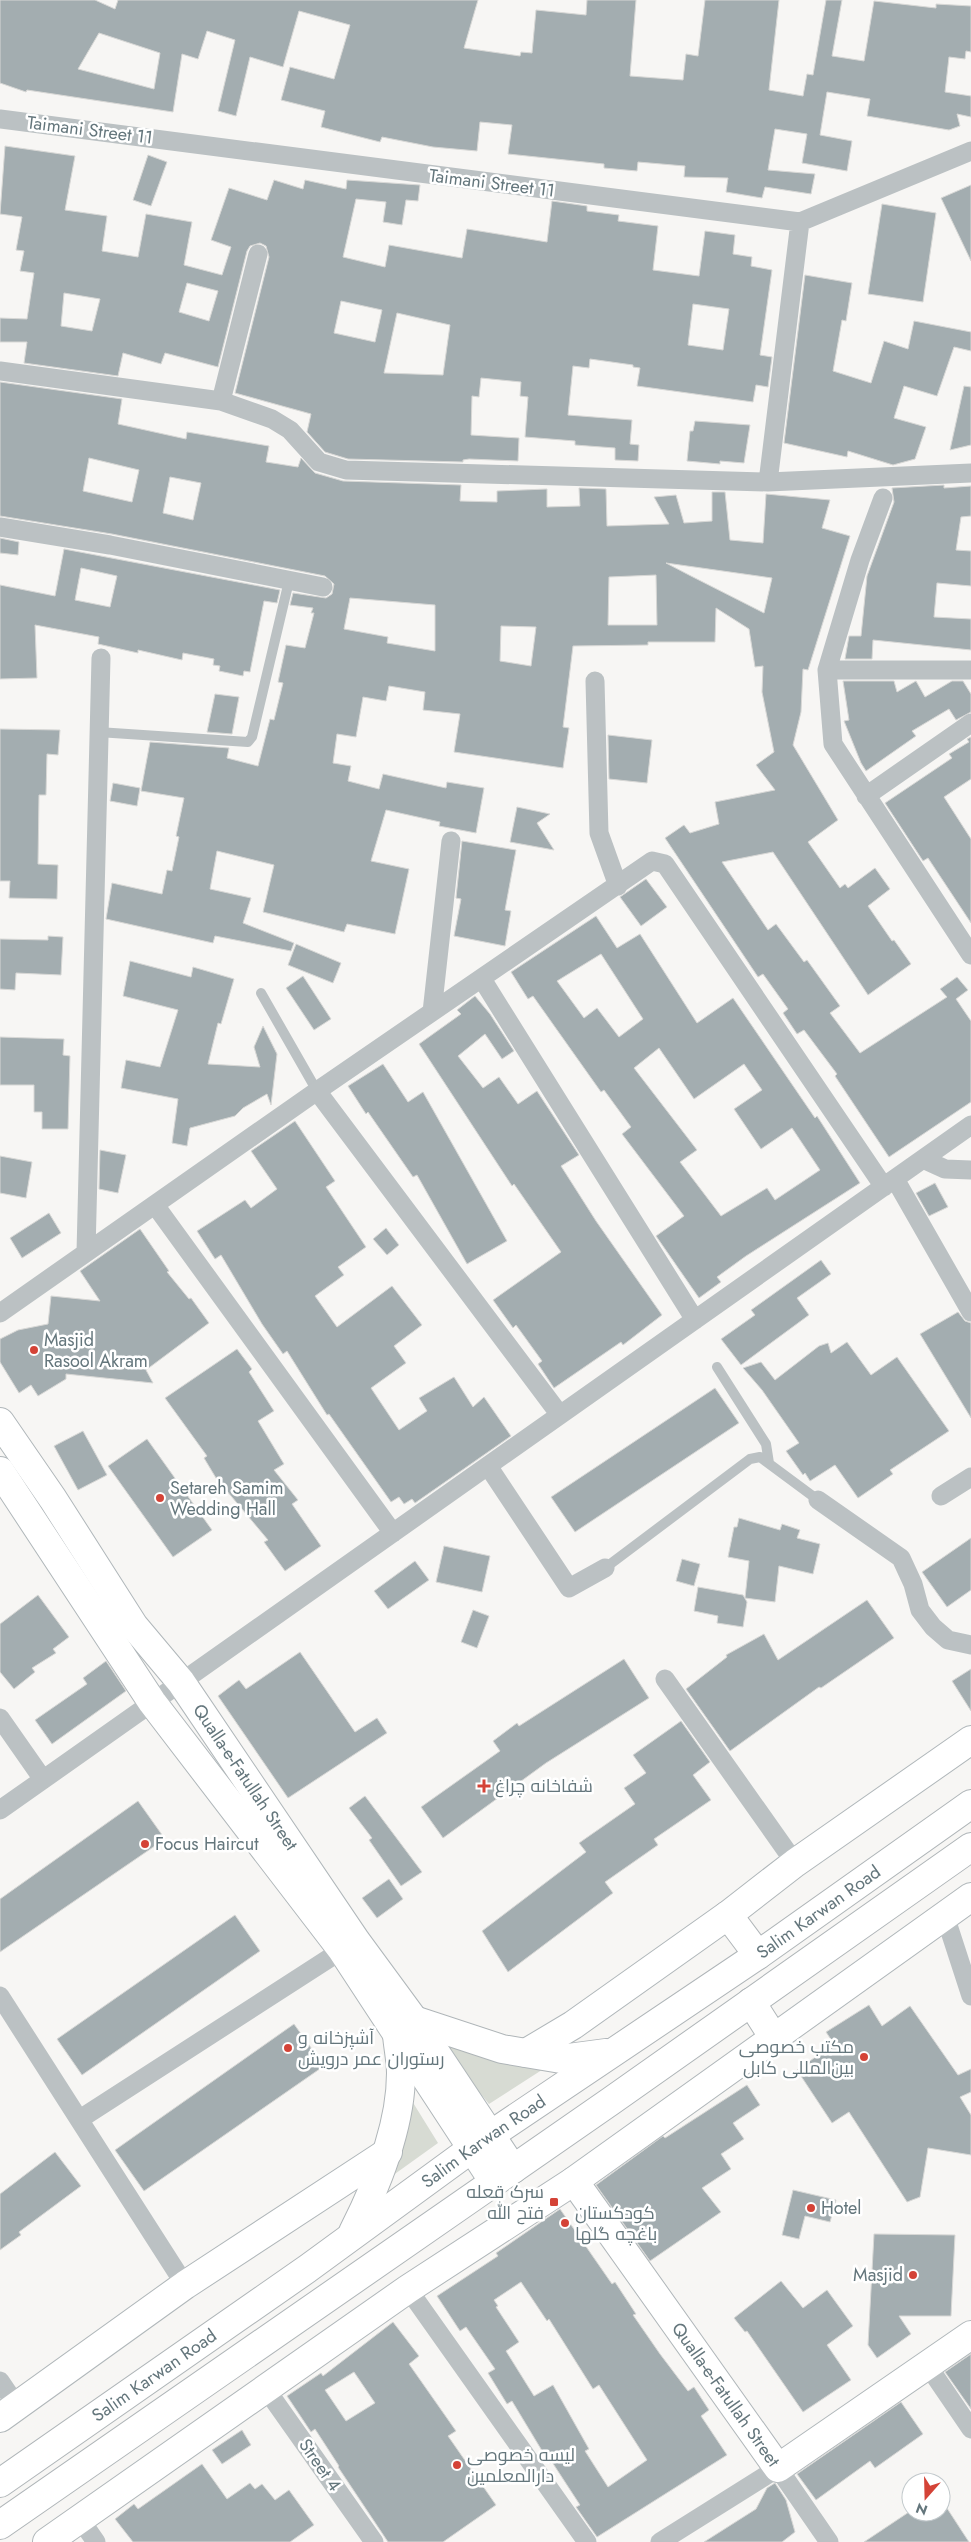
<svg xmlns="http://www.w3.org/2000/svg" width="971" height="2542" font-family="Jost,Cairo,sans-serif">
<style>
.green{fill:#d7dbd3}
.building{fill:#a3adb0;stroke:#d8d8d6;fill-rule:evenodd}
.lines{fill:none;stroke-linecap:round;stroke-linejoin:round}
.secondary-casing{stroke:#b0b7ba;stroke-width:30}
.primary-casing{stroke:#afb5b8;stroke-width:30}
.lane{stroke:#bbc1c3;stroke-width:10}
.street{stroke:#bbc1c3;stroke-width:19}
.secondary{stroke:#fff;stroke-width:28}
.primary{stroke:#fff;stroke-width:28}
.poi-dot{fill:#d44337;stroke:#fff;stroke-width:2}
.labels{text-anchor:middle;stroke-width:5;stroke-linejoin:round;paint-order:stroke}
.street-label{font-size:18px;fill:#64767c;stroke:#fff}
.poi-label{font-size:18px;fill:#64767c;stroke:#fff;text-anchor:start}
</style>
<rect width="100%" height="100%" fill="#f7f6f4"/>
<path class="green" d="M439 2043 548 2066 489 2104Z
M407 2093 438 2143 392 2176Z"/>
<path class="building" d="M0 0H95L115 9 118 0H478L464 48 520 56 521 52 532 53 536 10 586 15 587 0H636L630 76 683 80 686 54 698 56 705 0H779L769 90 803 96 807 74 813 75 826 0H842L832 56 864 61 874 1 936 8V4L971 6V52L966 51 965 59 949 57 945 92 971 96V117L957 114 960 126 949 130 867 116 870 99 827 92 820 135 852 141 847 171 802 163 807 134 775 129 768 170 815 174 811 194 765 187 762 198 726 192 728 178 684 177 685 166 638 162 637 171 604 168V164L508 154 512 125 480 122 477 151 433 147 382 137 380 142 321 127 325 111 281 100 290 67 334 79 350 25 299 11 283 67 250 57 236 116 218 111 235 40 207 31 198 59 182 54 173 112 27 90 26 92 0 83ZM99 33 160 53 154 89 78 69Z
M5 146 75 156 65 210 107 216 102 251 138 257 146 214 192 222 184 265 222 275 231 247 211 240 229 188 267 200 274 180 303 189 305 180 346 189 347 180 420 185 418 201 406 200 402 225 383 222 386 202 356 199 343 257 385 267 389 245 462 258 467 229 547 242 552 201 587 206V211L619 215 618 221 658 226 653 270 699 276 705 231 735 235 733 254 752 257 751 266 772 270 760 355 772 357 768 387 756 385 753 402 637 386 640 368 633 367V365L590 359 589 368 573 366 568 415 632 420 630 444 639 445 638 461 615 460V448L575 445V441L525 437 528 397 520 396 521 382 481 378 479 397 472 396 471 435 519 438 518 461 469 459 463 460V462L348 459 325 452 307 432 311 414 235 393 269 257 266 246 260 243 250 246 247 251 218 367 165 353 161 364 123 353 118 376 24 363 27 342H0V318L27 319 34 273 20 271 24 251 16 250 22 217 0 214ZM187 283 218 291 209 321 179 312ZM64 293 100 299 92 331 61 326ZM341 301 382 310 375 342 334 333ZM693 304 729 309 723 350 688 345ZM397 313 450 325 443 375 384 373Z
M148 155 167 162 151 206 133 200Z
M971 185V261L941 198Z
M882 204 936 213 923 302 868 294Z
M805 275 852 283 846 321 842 320 833 371 871 383 884 341 908 349 914 321 971 332V351L954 347 937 396 904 386 894 418 926 427 915 459 893 465 848 451 847 457 784 443Z
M0 382 122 399 118 424 186 439 187 432 269 446 266 462 298 467 301 458 315 473 343 481 461 485 460 501 497 502V491L547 489V507L580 506 579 488 606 489 607 526 669 524 654 497 676 495 684 523 712 521V492H725L730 540 763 543 766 494 830 500 822 528 850 536 808 670 803 669 801 712 793 745 838 820 808 842 840 888 845 884 848 888 875 868 890 889 868 906 892 941 894 940 911 964 868 995 773 852 722 862 768 930 776 924 804 962 807 960 840 1006 830 1013 860 1053 947 997 940 989 957 977 968 990 956 999 971 1021V1102L889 1157 835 1076 837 1074 804 1030 797 1034 783 1013 788 1009 763 974 758 977 665 838 684 825 690 833 719 824 715 802 775 790 756 765 774 752 762 692 763 666 755 667 749 629 716 608 715 642H648V645L573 646 563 727 569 728 563 768 454 752 460 714 423 710 425 692 389 686 386 701 363 697 356 737 337 734 333 763 351 766 348 781 379 789 383 774 446 788 447 782 484 788 476 833 439 826 440 822 386 810 371 861 409 869 395 934 347 924 344 932 263 912 274 865 217 851 210 889 251 898 243 923 294 943 291 951 215 936 213 943 106 919 112 883 162 894 167 870 172 871 179 837 176 836 184 798 141 791 150 742 229 748 227 758 258 766 270 719 274 720 283 683 278 682 286 645 305 648 314 613H311L313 608 290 605 293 593 326 598 332 594 334 584 325 576 112 534 0 516ZM89 458 139 470 132 502 83 491ZM170 477 201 483 193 520 163 513ZM666 563 772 578 764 613 689 575ZM656 575 657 625H608L609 577ZM350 598 435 605V651L387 643 388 637 344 629ZM501 626 536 627 531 666 500 661Z
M964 386 971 387V445L950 450Z
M695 421 750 425 744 463 720 461V464L687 461 690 431H693Z
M944 485V488L971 486V516L961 517 956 550 971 551V586L937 583 934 617 971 619V650L873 640 872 659H845L849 636H861L867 576 894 502 892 488Z
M0 538 19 542 18 555 0 553Z
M64 549 280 590 277 603 264 601 250 672 244 671 243 676 219 671 220 666 213 665 214 659 183 653 182 660 138 650V653L98 644 99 637 35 625 37 678 0 679V585L55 596ZM81 568 117 576 110 607 75 600Z
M843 681H894L897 692 916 681 925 697 952 681H963L971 694V712L956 720 949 709 912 731 916 736 866 771 861 763 844 721 849 720Z
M215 694 239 697 232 734 207 732Z
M0 729 60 730 58 755 47 754 46 795H39L38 864 58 865 57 899 9 898 10 881H0Z
M608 735 652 740 647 783 609 779Z
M971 737V779L944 797 971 839V923L928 858 923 861 885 803 952 758 949 754 969 742 967 739Z
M113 783 140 788 137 806 110 801Z
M517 807 550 814 537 823 554 850 510 842Z
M462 841 516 850 505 910 511 911 505 946 454 936 461 899 456 898Z
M646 879 667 907 641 926 620 897Z
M596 916 617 948 640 934 697 1023 733 998 815 1118 817 1116 860 1183 746 1256 717 1277 721 1282 699 1298 656 1236 684 1216 622 1134 631 1127 604 1090 601 1092 533 996 528 999 511 972ZM601 954 643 1019 619 1037 597 1008 584 1018 557 981ZM659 1048 694 1099 744 1064 762 1090 734 1109 761 1149 792 1128 820 1170 775 1200 767 1188 721 1216 680 1162 697 1150 634 1068Z
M48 936 63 937 61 975 16 973 15 990 0 989V939L48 940Z
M296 944 341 963 333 983 288 965Z
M130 961 191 977 193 967 234 979 221 1024 218 1023 208 1064 260 1067 254 1047 263 1026 277 1054 271 1105 267 1094 243 1108 235 1116 190 1128 187 1146 172 1143 178 1099 121 1088 126 1060 160 1067 178 1010 123 996Z
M303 976 331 1019 314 1030 286 988Z
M475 996 490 1014 514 1051 502 1059 485 1034 458 1056 483 1088 499 1077 518 1104 537 1091 579 1155 561 1166 596 1221 662 1315 623 1345 621 1342 554 1388 538 1364 542 1361 516 1325 513 1328 493 1300 561 1252 514 1184 512 1186 419 1044 461 1014 457 1010Z
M0 1037 64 1039 63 1055 70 1056 68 1129H42V1112H34V1085H0Z
M383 1064 408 1102 423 1092 507 1241 467 1264 417 1175 413 1177 368 1112 366 1114 348 1086Z
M295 1121 335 1181 326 1187 366 1247 338 1267 344 1275 315 1296 337 1327 392 1286 422 1325 394 1346 406 1363 371 1388 399 1430 427 1411 419 1398 454 1377 473 1407 484 1397 511 1436 415 1503 412 1499 404 1504 399 1497 391 1502 329 1414 327 1415 287 1351 283 1354 262 1324 221 1255 215 1259 197 1231 245 1200 251 1208 277 1189 251 1151Z
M100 1150 126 1155 118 1193 99 1189Z
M0 1156 32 1162 26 1198 0 1193Z
M935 1183 948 1207 929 1216 916 1193Z
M49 1213 61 1233 22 1258 10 1238Z
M386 1228 399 1245 387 1255 373 1239Z
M140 1229 169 1271 167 1272 189 1299 191 1298 209 1323 146 1370 153 1383 66 1374V1379L38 1396 31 1385 19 1393 0 1362V1339L18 1330 48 1324 51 1296 100 1301 80 1271Z
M821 1260 831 1274 797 1298 809 1315 741 1365 721 1339 755 1315 751 1310Z
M958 1312 965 1321 971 1323V1418L920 1334Z
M847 1342 871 1375 897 1357 949 1431 890 1470 893 1474 858 1498 835 1465 810 1481 805 1473 803 1475 786 1451 799 1443 762 1390 743 1368 761 1362 775 1380 819 1346 828 1343 831 1353Z
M237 1349 252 1369 249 1372 274 1411 258 1421 284 1464 274 1470 298 1500 292 1504 321 1546 285 1571 264 1542 268 1540 216 1478 204 1458 207 1456 165 1398Z
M715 1388 739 1423 575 1532 551 1497Z
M83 1431 107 1475 78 1490 54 1446Z
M147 1439 212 1530 173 1557 108 1466Z
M739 1518 780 1530 782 1524 800 1530 797 1538 820 1544 813 1574 779 1566 775 1602 745 1598 749 1561 728 1557 734 1527H737Z
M971 1538V1590L947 1607 922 1572Z
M444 1546 490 1556 482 1592 436 1582Z
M682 1559 700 1564 694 1586 676 1581Z
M415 1561 429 1580 388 1609 374 1591Z
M698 1587 743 1595 747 1602 743 1627 717 1623 718 1616 694 1611Z
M38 1595 69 1637 53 1649 56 1653 32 1668 35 1672 14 1689 0 1672V1624Z
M867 1600 894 1638 821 1688 819 1687 730 1751 686 1689 727 1657 726 1655 764 1634 778 1660Z
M473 1610 489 1616 477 1648 461 1642Z
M300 1652 355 1732 377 1718 387 1733 288 1798 218 1696 239 1680 246 1689Z
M624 1659 649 1698 546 1763 443 1838 421 1807 500 1751 493 1741 517 1723 519 1726Z
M106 1661 126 1691 52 1744 35 1720 87 1684 83 1678Z
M971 1669V1711L952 1681Z
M681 1721 710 1762 693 1775 711 1800 654 1839 658 1845 605 1882 613 1893 508 1972 482 1931 586 1852 579 1843 635 1804 624 1788 646 1773 633 1755Z
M365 1796 422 1872 401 1886 369 1840 372 1838 349 1808Z
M138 1801 165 1839 0 1952V1899Z
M389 1879 403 1899 377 1918 362 1898Z
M235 1915 260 1951 82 2075 57 2039Z
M869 2005 882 2026 910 2006 958 2075 971 2069V2092L960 2097 971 2115V2155L928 2148 920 2197 907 2202 849 2112 832 2123 797 2070 834 2044 826 2032Z
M294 2024 324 2066 144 2191 115 2150Z
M747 2085 760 2105 733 2123 744 2139 721 2154 731 2169 702 2188 721 2212 650 2261 596 2185 663 2136 665 2138Z
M55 2152 81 2186 19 2232 21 2235 0 2250V2194Z
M793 2190 836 2200 830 2222 805 2216 799 2239 782 2235Z
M560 2209 612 2284 615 2282 636 2314 633 2315 660 2354 688 2391 694 2387 709 2410 701 2416 727 2455 597 2537 576 2507 580 2505 552 2462 550 2464 512 2401 507 2404 488 2373 495 2369 466 2327 460 2331 437 2296 498 2256 496 2253ZM521 2282 547 2321 549 2319 593 2389 599 2385 647 2460 608 2487 585 2451 589 2449 553 2385 534 2396 506 2351 519 2342 496 2307 498 2306 494 2300Z
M874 2234 955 2235 951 2316H899L911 2334 877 2358 868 2345Z
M781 2281 803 2308 827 2290 853 2326 827 2345 851 2380 803 2412 747 2331 745 2332 734 2318Z
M393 2322 419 2356 409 2364 456 2431 448 2436 496 2505 443 2542H388L338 2467 339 2466 315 2429 311 2432 287 2396 321 2373 323 2376ZM354 2372 375 2403 346 2421 325 2390Z
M971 2354V2409L945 2372Z
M901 2402 923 2434 875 2468 870 2461 816 2500 797 2474Z
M242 2430 251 2445 222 2464 212 2450Z
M202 2464 227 2499 250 2483 255 2489 262 2484 275 2500 289 2490 314 2525 290 2542H133L115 2519 134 2504 138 2509Z
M775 2483 786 2500 795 2532 782 2542H704L756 2509 767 2488Z
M941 2499 969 2542H864L909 2512 907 2509 911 2506V2512H941Z"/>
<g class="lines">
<defs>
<g id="secondary">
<path id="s1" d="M0 1422 53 1499 134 1626 181 1682 356 1941 414 2020 513 2169"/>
<path d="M0 1471 152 1702 342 1950 494 2182"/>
<path d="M526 2053 573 2025 728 1915 795 1863 971 1740"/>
<path id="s2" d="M574 2181 778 2468 971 2335"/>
<path d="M0 2418 185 2285 388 2152"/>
<path d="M47 2542 408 2289 574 2181 971 1897"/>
</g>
<g id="primary">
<path d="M728 1915 758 1955"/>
<path d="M751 2002 774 2038"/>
<path d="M414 2020 502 2049 561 2059 606 2053"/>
<path d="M353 2232C377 2185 401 2127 401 2073 401 2061 398 2047 397 2035"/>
<path id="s3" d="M0 2483 307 2269 489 2136 758 1955 971 1804"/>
<path d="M0 2525 611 2101 971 1847"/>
</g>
</defs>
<use href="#secondary" class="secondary-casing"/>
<use href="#primary" class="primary-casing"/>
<path class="lane" d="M98 732 248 742 252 737 289 581
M261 993 317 1091
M717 1367 766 1444 769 1463
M605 1568 750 1459 760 1457 818 1500"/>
<path class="street" d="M0 119 800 222 971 151
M0 371 221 401 272 419 290 430 319 462 346 470 768 482 971 473
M221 401 258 254
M768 482 800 222
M883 498 860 560 827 670 833 744 971 955
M0 527 110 545 323 587
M827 670H971
M595 681 599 833 618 886
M866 796 971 723
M482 979 695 1320
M432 1012 451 841
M317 1091 560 1415
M923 1159 945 1169 971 1170
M895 1179 971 1312
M155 1205 393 1533
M86 1252 101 658
M0 1313 317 1091 652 861 665 864 884 1187
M488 1466 569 1588 605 1568
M941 1496 971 1477
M818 1500 901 1558 913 1584 920 1610 933 1627 948 1640 971 1645
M665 1679 795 1863
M0 1718 42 1778
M0 1810 971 1125
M945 1916 971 1996
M0 1996 185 2285
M80 2119 342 1950
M408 2289 587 2542
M928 2366 971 2429
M0 2381 17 2406
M266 2389 374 2542
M80 2519 96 2542
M660 2542 778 2468 829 2542"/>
<use href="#secondary" class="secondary"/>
<use href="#primary" class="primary"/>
</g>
<g class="poi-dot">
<circle cx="34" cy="1350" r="5"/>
<circle cx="160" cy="1498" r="5"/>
<path d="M481.5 1778.5h5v5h5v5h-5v5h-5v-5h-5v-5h5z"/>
<circle cx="145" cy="1844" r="5"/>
<circle cx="288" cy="2048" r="5"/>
<circle cx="864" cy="2057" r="5"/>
<rect x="549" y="2197" width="10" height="10" rx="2.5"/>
<circle cx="811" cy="2208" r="5"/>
<circle cx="565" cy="2223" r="5"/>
<circle cx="913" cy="2275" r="5"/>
<circle cx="457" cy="2465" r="5"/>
</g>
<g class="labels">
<g class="street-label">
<text transform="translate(90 130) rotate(7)" y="6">Taimani Street 11</text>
<text transform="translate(492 183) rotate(7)" y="6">Taimani Street 11</text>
<text dy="6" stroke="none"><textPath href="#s1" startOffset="432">Qualla-e-Fatullah Street</textPath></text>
<text dy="6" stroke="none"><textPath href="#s3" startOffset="998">Salim Karwan Road</textPath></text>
<text dy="6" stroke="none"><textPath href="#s3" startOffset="592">Salim Karwan Road</textPath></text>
<text dy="6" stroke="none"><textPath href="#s3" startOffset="188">Salim Karwan Road</textPath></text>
<text dy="6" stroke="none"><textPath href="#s2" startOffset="262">Qualla-e-Fatullah Street</textPath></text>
<text transform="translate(320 2465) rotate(55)" y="6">Street 4</text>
</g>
<g class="poi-label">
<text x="44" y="1346">Masjid<tspan x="44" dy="21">Rasool Akram</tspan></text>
<text x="170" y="1494">Setareh Samim<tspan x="170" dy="21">Wedding Hall</tspan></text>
<text x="495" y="1792">شفاخانه چراغ</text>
<text x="155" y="1850">Focus Haircut</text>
<text x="298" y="2044">آشپزخانه و<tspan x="298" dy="21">رستوران عمر درویش</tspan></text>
<text x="854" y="2053" text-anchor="end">مکتب خصوصی<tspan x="854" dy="21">بین‌المللی کابل</tspan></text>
<text x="544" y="2198" text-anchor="end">سرک قعله<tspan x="544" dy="21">فتح الله</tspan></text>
<text x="821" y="2214">Hotel</text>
<text x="575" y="2219">کودکستان<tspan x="575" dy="21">باغچه گلها</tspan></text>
<text x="903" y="2281" text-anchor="end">Masjid</text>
<text x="467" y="2461">لیسه خصوصی<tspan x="467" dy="21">دارالمعلمین</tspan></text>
</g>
</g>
<g transform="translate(926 2497) rotate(200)"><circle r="24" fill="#ffffff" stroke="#c1c8cb"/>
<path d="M0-4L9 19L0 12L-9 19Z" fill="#d44337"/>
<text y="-8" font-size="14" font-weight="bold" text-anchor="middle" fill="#64767c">N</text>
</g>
</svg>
